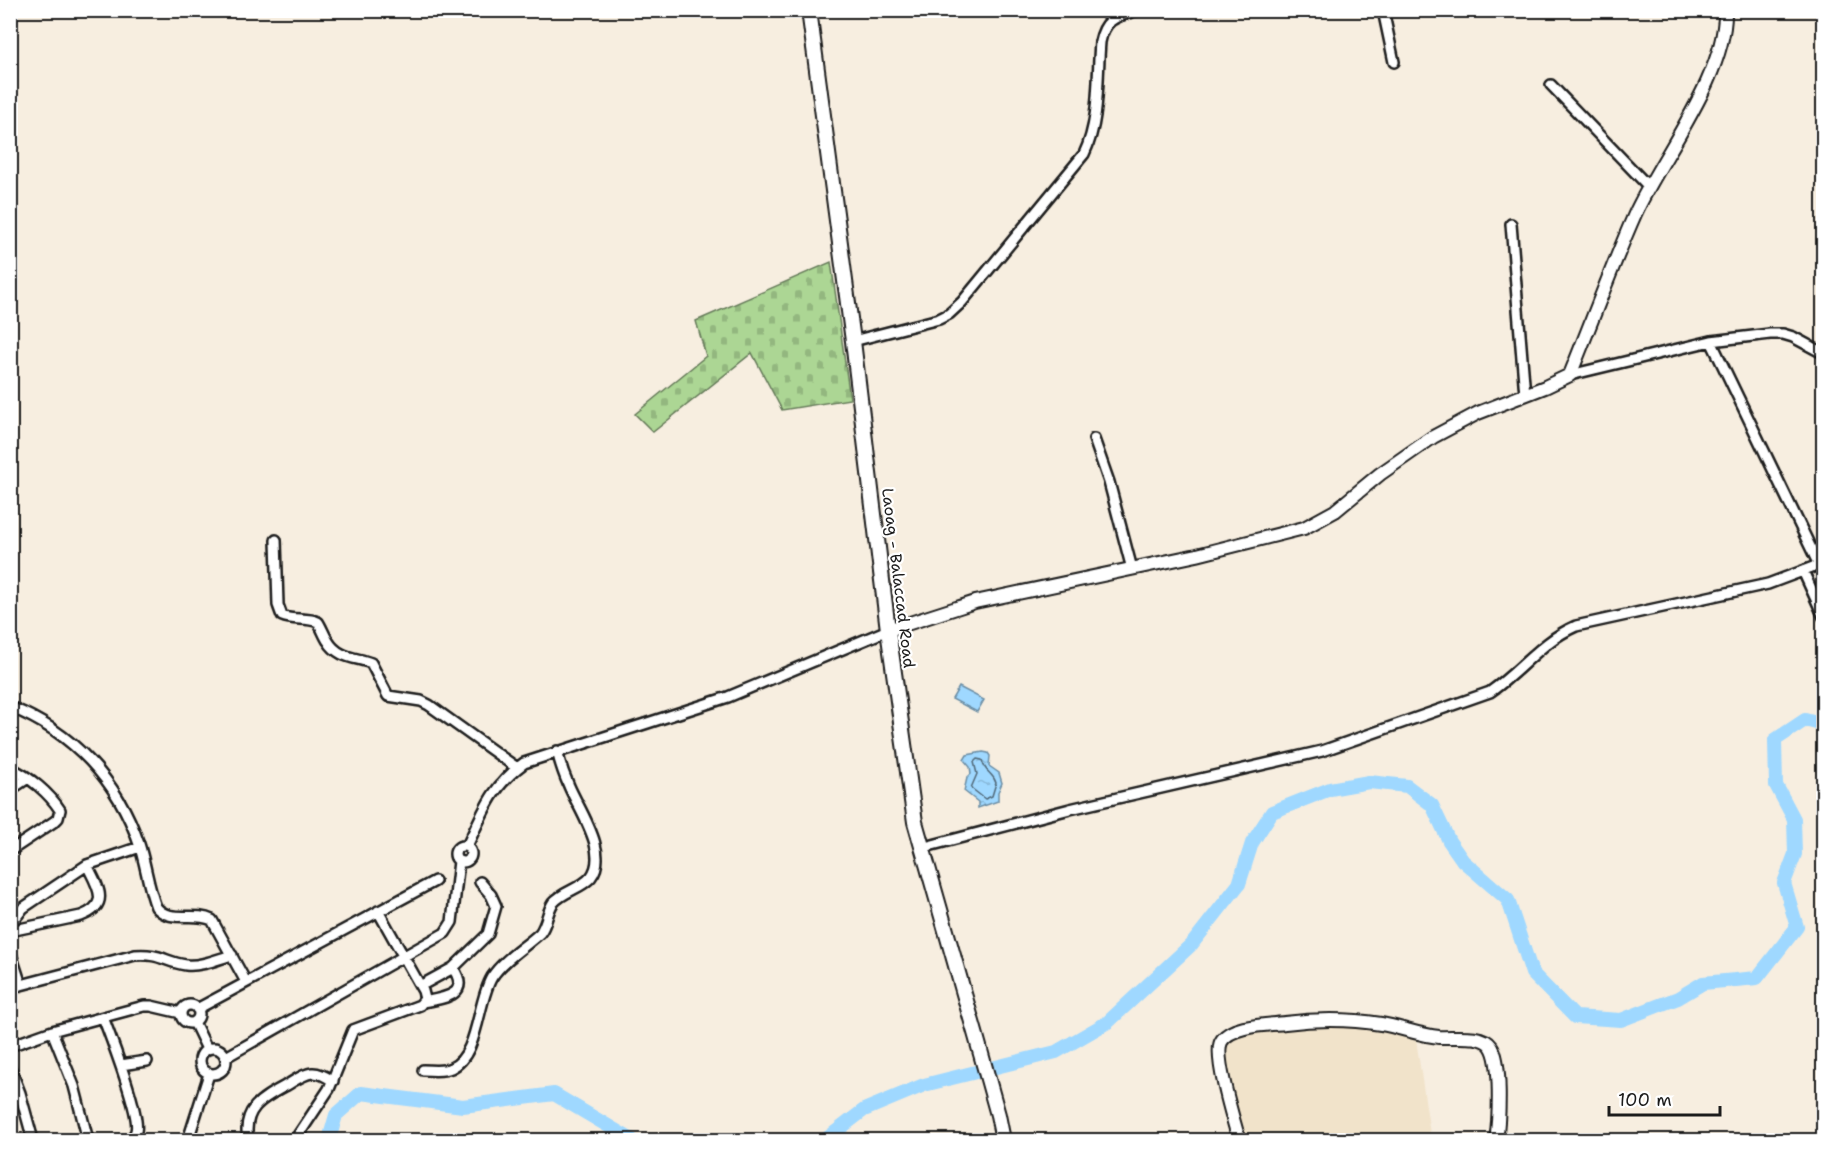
<svg xmlns="http://www.w3.org/2000/svg" width="1834" height="1151" font-family="'Shantell Sans',sans-serif">
<style>
.built{fill:#f1e3ca}
.cemetery{fill:url(#cemetery-stones);stroke:#647958;stroke-width:1.5}
.water{fill:url(#water-ripples);stroke:#6b8da4;stroke-width:1.5}
.lines{fill:none;stroke-linecap:round;stroke-linejoin:round}
.shore{stroke:#506777;stroke-width:1.5}
.river{stroke:#9fd8ff;stroke-width:14}
.street-casing{stroke:#1c1c1c;stroke-width:14}
.secondary-casing{stroke:#1c1c1c;stroke-width:16}
.primary-casing{stroke:#1c1c1c;stroke-width:18}
.street{stroke:#fff;stroke-width:9}
.secondary{stroke:#fff;stroke-width:12}
.primary{stroke:#fff;stroke-width:14}
.labels{text-anchor:middle;stroke-width:4.5;stroke-linejoin:round;paint-order:stroke}
.street-label{font-size:16px;fill:#1c1c1c;stroke:#fff}
</style>
<defs>
<pattern id="cemetery-stones" width="16" height="16" patternUnits="userSpaceOnUse" patternTransform="scale(1.5)"><rect width="16" height="16" fill="#acd694"/><path d="M2 7V4a2 2 0 0 1 4 0v3zM10 15v-3a2 2 0 0 1 4 0v3z" fill="#93b77f"/></pattern>
<pattern id="water-ripples" width="26" height="14" patternUnits="userSpaceOnUse" patternTransform="scale(1.5)"><rect width="26" height="14" fill="#9fd8ff"/><path d="M2 4q2-2 4 0t4 0M15 11q2-2 4 0t4 0" fill="none" stroke="#88b9da"/></pattern>
</defs>
<rect width="100%" height="100%" fill="#f7eee0"/>
<filter id="ink" filterUnits="userSpaceOnUse"><feTurbulence type="fractalNoise" baseFrequency=".0167" numOctaves="2"/><feDisplacementMap in="SourceGraphic" scale="12" xChannelSelector="R" yChannelSelector="G"/><feConvolveMatrix kernelMatrix="1 2 1 2 8 2 1 2 1" color-interpolation-filters="sRGB"/></filter>
<g filter="url(#ink)">
<path class="built" d="M1294 1026 1371 1027 1416 1039 1431 1140H1243L1223 1054 1225 1043 1236 1034Z"/>
<path class="cemetery" d="M831 262 850 399 782 410 752 353 653 432 635 414 706 356 696 321Z"/>
<path class="water" d="M959 687 984 700 977 712 952 699Z
M983 752 988 753 990 756 989 766 999 773 1002 783 998 792V801L978 808V802L964 791 967 778 971 774 970 767 964 760 967 755Z"/>
<g class="lines">
<path class="shore" d="M977 759 982 760C985 774 993 772 996 783L992 796 985 799 971 788 977 774 974 762Z"/>
<path class="river" d="M329 1140 336 1115 361 1093 463 1106 554 1094 632 1140
M825 1140 864 1110 924 1085 1056 1052 1108 1022 1192 944 1239 884 1252 843 1272 812 1330 789 1369 782 1407 786 1432 805 1449 841 1463 861 1508 900 1532 973 1575 1017 1621 1020 1678 998 1703 983 1757 978 1797 927 1784 883 1795 854 1794 819 1776 785 1775 740 1805 720 1824 725"/>
<defs>
<path id="street" d="M1383 10 1394 62
M1551 85 1649 187
M1511 224 1525 395
M853 341 939 319 949 314 962 302 1084 154C1100 121 1097 79 1100 42 1105 18 1116 17 1137 10
M1711 341 1819 565
M1570 375 1711 341 1770 334H1783L1793 337 1819 351H1824
M1094 439 1109 482 1132 569
M276 540 278 605 282 616C293 621 307 617 318 622 322 628 324 635 328 641 338 658 355 657 371 663L388 696 421 701 429 705 517 768
M1803 571 1824 617
M10 707C73 732 118 781 139 844 146 865 148 887 156 907 170 924 194 911 212 920L246 982
M10 768C30 777 49 793 60 810L58 818 55 821 10 851
M10 790 28 778
M455 854a8 8 0 1 1 16 0a8 8 0 1 1-16 0Z
M467 846C484 811 491 787 524 763L728 697 888 630
M921 848 1070 809 1322 751 1490 692C1522 670 1540 642 1576 626L1768 584 1824 563
M10 925 23 908 87 865 140 847
M10 931 81 916C111 905 98 887 87 865
M10 951 21 985
M420 986 453 968 488 934 496 906 491 895 480 882
M10 990 21 985 135 955C160 953 165 962 186 965 200 967 218 959 232 955
M423 1002C445 998 471 995 453 968
M181 1014a9 9 0 1 1 18 0a9 9 0 1 1-18 0Z
M197 1009 435 881
M103 1017C110 1036 141 1115 136 1131 135 1136 131 1138 127 1140
M194 1022 207 1049
M52 1031 74 1086 88 1140
M10 1046 52 1031 144 1006H151L181 1013
M200 1061a13 13 0 1 1 26 0a13 13 0 1 1-26 0Z
M226 1057 445 933 452 922 459 861
M121 1065 147 1061
M10 1067 20 1093 33 1140
M423 1070C432 1070 443 1072 451 1068 479 1056 477 1001 492 977 504 959 525 947 540 933 547 924 547 912 553 903 563 891 581 889 591 877 610 853 579 810 569 786 564 775 560 763 557 751
M188 1140 209 1074
M248 1140C242 1108 263 1098 287 1085 294 1081 303 1074 312 1073 319 1072 327 1077 333 1081
M295 1140 329 1089 353 1030 420 1005 425 999 423 991 378 911"/>
<path id="secondary" d="M888 630 975 602 1197 555 1304 528 1335 511 1380 474 1433 437 1478 413 1545 387 1570 375C1592 321 1612 266 1635 214 1662 155 1727 75 1725 10
M1239 1140C1234 1122 1214 1057 1221 1042 1230 1025 1267 1025 1285 1023 1316 1019 1350 1019 1381 1024 1400 1027 1419 1035 1439 1037 1453 1038 1482 1033 1491 1046 1502 1061 1499 1121 1496 1140"/>
<path id="primary" d="M809 10 853 341 888 630 915 822 976 1036 998 1115 1003 1140"/>
</defs>
<use href="#street" class="street-casing"/>
<use href="#secondary" class="secondary-casing"/>
<use href="#primary" class="primary-casing"/>
<use href="#street" class="street"/>
<use href="#secondary" class="secondary"/>
<use href="#primary" class="primary"/>
</g>
</g>
<g class="labels">
<g class="street-label">
<text transform="translate(899 578) rotate(83)" y="6">Laoag - Balaccad Road</text>
</g>
</g>
<rect width="1834" height="1151" fill="none" stroke="#fff" stroke-width="36"/>
<rect x="18" y="18" width="1798" height="1115" fill="none" stroke="#1c1c1c" stroke-width="2" filter="url(#ink)"/>
<path d="M1609 1106v9h111v-9" fill="none" stroke="#1c1c1c" stroke-width="3"/>
<text x="1618" y="1106" font-size="18" fill="#1c1c1c" stroke="#ffffff" stroke-width="4.5" paint-order="stroke">100 m</text>
</svg>
